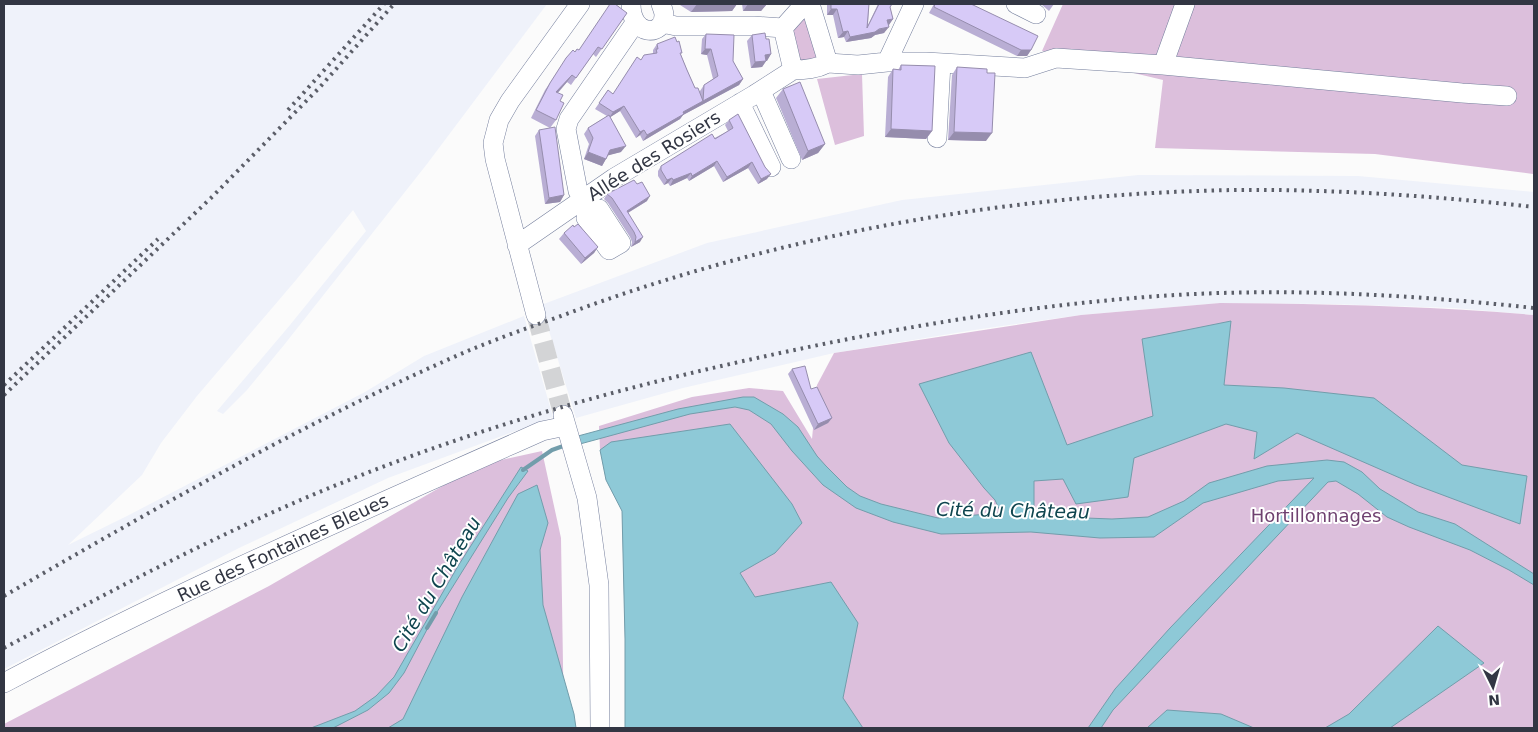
<svg xmlns="http://www.w3.org/2000/svg" width="1538" height="732" font-family="'DejaVu Sans',sans-serif">
<style>
.built{fill:#eff2fa}
.green{fill:#dcbfdc}
.water{fill:#8ec9d7;stroke:#729dab}
.lines{fill:none;stroke-linecap:round;stroke-linejoin:round}
.stream{stroke:#729dab;stroke-width:4}
.minor-tunnel{stroke:#d3d4d6;stroke-width:19;stroke-dasharray:19 9;stroke-linecap:butt}
.minor-casing{stroke:#747e9c;stroke-width:20}
.minor{stroke:#fff;stroke-width:19}
.rail{stroke:#5b5e68;stroke-width:4;stroke-dasharray:2.5 5;stroke-linecap:butt}
.wall{fill:#b9aed4}
.shaded-wall{fill:#968dad}
.building{fill:#d7caf7;stroke:#968dad}
.labels{text-anchor:middle;stroke-width:4;stroke-linejoin:round;paint-order:stroke}
.street-label{font-size:18px;fill:#323643;stroke:#fff}
.park-label{font-size:18px;fill:#6f4170;stroke:#fff}
.water-label{font-size:19px;font-style:italic;fill:#0f454f;stroke:#fff}
</style>
<rect width="100%" height="100%" fill="#fbfbfb"/>
<path class="built" d="M4 4H547L427 164 284 345 247 390 223 414 217 411 290 325 366 231 353 210 296 280 197 396 161 443 142 475 68 545 127 516 365 392 424 356 524 316 553 417 388 478 239 548 4 669Z
M1138 175 1358 176 1534 192V315L1454 308 1330 304 1220 303 1081 315 974 330 834 353 683 388 576 418 541 305 707 243 902 200Z"/>
<path class="green" d="M1063 4H1534L1533 174 1375 154 1155 148 1163 80 1042 51Z
M807 15 818 59 807 61 799 60 792 27Z
M862 74 864 136 835 145 817 79Z
M1220 303C1325 304 1430 306 1534 315V728H625V639L622 511 606 480 600 450 599 426 692 397 749 388 783 391 812 439 817 385 834 353 1081 315Z
M542 451 561 538 564 728H4V724L269 586 479 465Z"/>
<path class="water" d="M1231 321 1224 385 1284 388 1374 398 1462 465 1527 476 1520 524 1416 485 1297 433 1254 459 1257 432 1226 424 1134 458 1128 497 1076 504 1063 479 1034 481V516L1112 519 1148 517 1184 501 1209 483 1267 466 1327 460 1344 462 1362 472 1380 489 1418 512 1455 524 1534 574V585L1509 570 1470 550 1409 527 1387 517 1358 494 1336 481 1328 482 1113 710 1101 728H1088L1115 689 1170 628 1314 478 1278 481 1203 503 1154 537 1100 538 1031 532 941 534 893 522 856 508 823 485 792 451 771 424 749 410 735 407 690 414 580 444 578 436 678 409 743 397H754L783 414 798 427 817 456 826 466 847 487 860 496 881 504 938 518 1001 513 995 500 984 488 949 443 919 384 1031 352 1067 445 1153 416 1142 339Z
M730 424 792 504 802 523 775 553 740 573 755 597 831 582 858 623 843 698 863 728H625V639L622 511 606 480 600 450 611 442Z
M521 467 528 471 508 498 432 620 404 673 389 693 368 710 333 728H311L355 711 376 696 394 677 458 566Z
M537 485 548 523 540 550 543 605 574 714 576 728H388L403 719 462 597 518 494Z
M1438 626 1484 663 1390 728H1325L1349 714Z
M1167 710 1221 714 1254 728H1147Z"/>
<g class="lines">
<path class="stream" d="M523 470 552 450 566 445
M427 628 436 613"/>
<path class="minor-tunnel" d="M536 315 563 415"/>
<defs>
<path id="minor" d="M631 4C631 37 664 37 664 15 664 12 662 7 661 4
M808 4 800 9 783 28 793 70C806 70 816 69 828 63L810 4
M1016 4 1036 14
M662 23 676 26H754L783 28
M887 62 914 4
M828 63 858 65 887 62H926L1025 68 1056 58 1163 65 1462 93 1507 96
M1163 65 1185 4
M761 91 791 159
M740 103 771 167
M937 138 941 63
M590 209H599L621 243 609 250 586 218 590 209 578 191 566 129 569 119 635 23
M517 245 614 178 754 95 793 70
M536 315 495 159 493 143 499 120 510 101 580 4
M563 415 587 498 599 585 600 728
M4 683C179 590 361 512 542 431L566 426"/>
</defs>
<use href="#minor" class="minor-casing"/>
<use href="#minor" class="minor"/>
<path class="rail" d="M288 110 384 4
M4 385 158 239
M4 395 213 196 320 87 394 4
M4 596C156 508 308 420 470 350 499 338 530 327 561 316 777 235 1004 194 1235 190 1335 189 1435 196 1534 207
M4 648C117 588 230 527 349 480 478 428 612 390 748 360 888 329 1031 304 1175 295 1295 288 1415 295 1534 308"/>
</g>
<path class="wall" d="M681 4H737L732 11 691 12 680 5Z
M742 4H767L761 11H743Z
M827 4H869L868 25 878 4H892L890 7 893 19 888 25 884 33 875 35 871 38 846 42 844 37 838 38 833 15H827Z
M934 4H971L1031 50 1027 56H1017L929 13Z
M1041 4H1054L1049 11Z
M627 13 596 57 593 54 571 85 567 82 558 93 560 101 556 120 550 128 531 118 545 90 573 50 575 52 579 50Z
M706 34 733 61 743 79 739 85 683 115 680 119 643 141 640 135 636 138 620 111 610 117 621 152 608 155 602 166 584 159 589 144 584 134 588 128 607 116 595 109 608 90 613 94 653 53V50L657 44 681 55 687 70 695 88 700 92V91L704 85 713 79 707 55 701 54 702 39Z
M752 35 771 54 762 67 751 68 747 41Z
M901 65 932 131 926 139 885 137 888 77 893 69 898 70Z
M957 67 986 141 948 140 952 75Z
M783 89 825 144 818 153 802 160 776 98Z
M729 120 767 179 758 184 748 168 723 182 714 166 689 181 687 178 670 186 668 183 664 185 658 176V171L661 166 728 131 725 125Z
M539 130 564 195 560 202 545 204 535 136Z
M607 194 647 201 628 213 640 242 631 247 632 242 630 237 608 203 604 199Z
M574 227 598 247 594 253 581 264 559 239 564 233Z
M792 369 811 389 832 418 828 423 814 430 788 374Z"/>
<path class="shaded-wall" d="M697 4H737L732 11 691 12Z
M748 4H767L761 11H743Z
M831 9H837L833 15H827Z
M893 19 889 25 883 26 887 20Z
M889 27 884 33 875 35 871 38 846 42 850 37Z
M848 31 844 37 838 38 843 32Z
M705 49H711L707 55 701 54Z
M1021 50H1031L1027 56H1017Z
M771 54 767 61H761L765 55Z
M766 61 762 67 751 68 755 62Z
M572 75 567 82 551 100 556 92Z
M743 79 739 85 683 115 680 119 643 141 647 135 683 112Z
M624 106 620 111 609 118 613 112Z
M891 129 932 131 926 139 885 137Z
M644 130 640 135 636 138 640 132Z
M954 132 992 133 986 141 948 140Z
M825 144 818 153 802 160 808 151Z
M626 146 621 152 606 156 610 150Z
M588 152 606 159 602 166 584 159Z
M717 161 714 166 689 181 692 176Z
M752 162 748 168 723 182 727 177Z
M691 173 687 178 670 186 673 180Z
M771 174 767 179 758 184 761 179Z
M672 178 668 183 664 185 667 180Z
M564 195 560 202 545 204 549 198Z
M650 196 647 201 624 215 627 211Z
M643 237 640 242 631 247 635 242Z
M598 247 594 253 581 264 585 258Z
M832 418 828 423 814 430 818 424Z"/>
<path class="building" d="M610 4H615L627 13 602 49 598 47 576 78 572 75 556 92 563 95 560 101 564 103 556 120 536 110 550 83 566 58 573 50 575 52 577 49 579 50Z
M831 4H869L867 28 879 4H892L890 7 893 19 887 20 889 27 879 29 875 32 850 37 848 31 843 32 837 9H831Z
M935 4H971L1038 36 1031 50H1021L934 7Z
M765 33 766 39H769L771 54 765 55 766 61 755 62 752 35Z
M706 34 734 35 733 61 743 79 683 112 684 114 647 135 644 130 640 132 624 106 613 112 599 103 608 90 613 94 637 57 641 60 644 55 657 53 656 49H658L657 44 675 37 677 42 679 41 682 53H680L687 70 695 88H698L703 101 704 85 718 76 711 49H705Z
M901 65 935 66 932 131 891 129 893 69 901 70Z
M957 67 987 69V73H995L992 133 954 132Z
M800 82 825 144 808 151 783 89Z
M738 114 765 167 771 174 761 179 752 162 727 177 717 161 692 176 691 173 673 180 672 178 667 180 661 170V166L712 134 715 139 733 128 729 120Z
M609 115 626 146 610 150 606 159 588 152 593 138 588 128Z
M555 127 564 195 549 198 539 130Z
M634 180 637 184 642 182 650 196 627 211 643 237 635 242 636 237 634 232 612 198 607 194Z
M578 224 598 247 585 258 564 233 573 225 574 227Z
M805 366 811 389 817 387 832 418 818 424 792 369Z"/>
<g class="labels">
<g class="street-label">
<text transform="translate(654 156) rotate(-32)" y="6">Allée des Rosiers</text>
<text transform="translate(283 548) rotate(-25)" y="6">Rue des Fontaines Bleues</text>
</g>
<g class="park-label">
<text x="1316" y="522">Hortillonnages</text>
</g>
<g class="water-label">
<text transform="translate(1013 510) rotate(1)" y="7">Cité du Château</text>
<text transform="translate(436 584) rotate(-59)" y="7">Cité du Château</text>
</g>
</g>
<rect width="1538" height="732" fill="none" stroke="#323643" stroke-width="10"/>
<g transform="translate(1493 687) rotate(175)" stroke="#ffffff" stroke-width="4" paint-order="stroke">
<path d="M0-4L9 19L0 12L-9 19Z" fill="#323643"/>
<text y="-8" font-size="14" font-weight="bold" text-anchor="middle" fill="#323643">N</text>
</g>
</svg>
